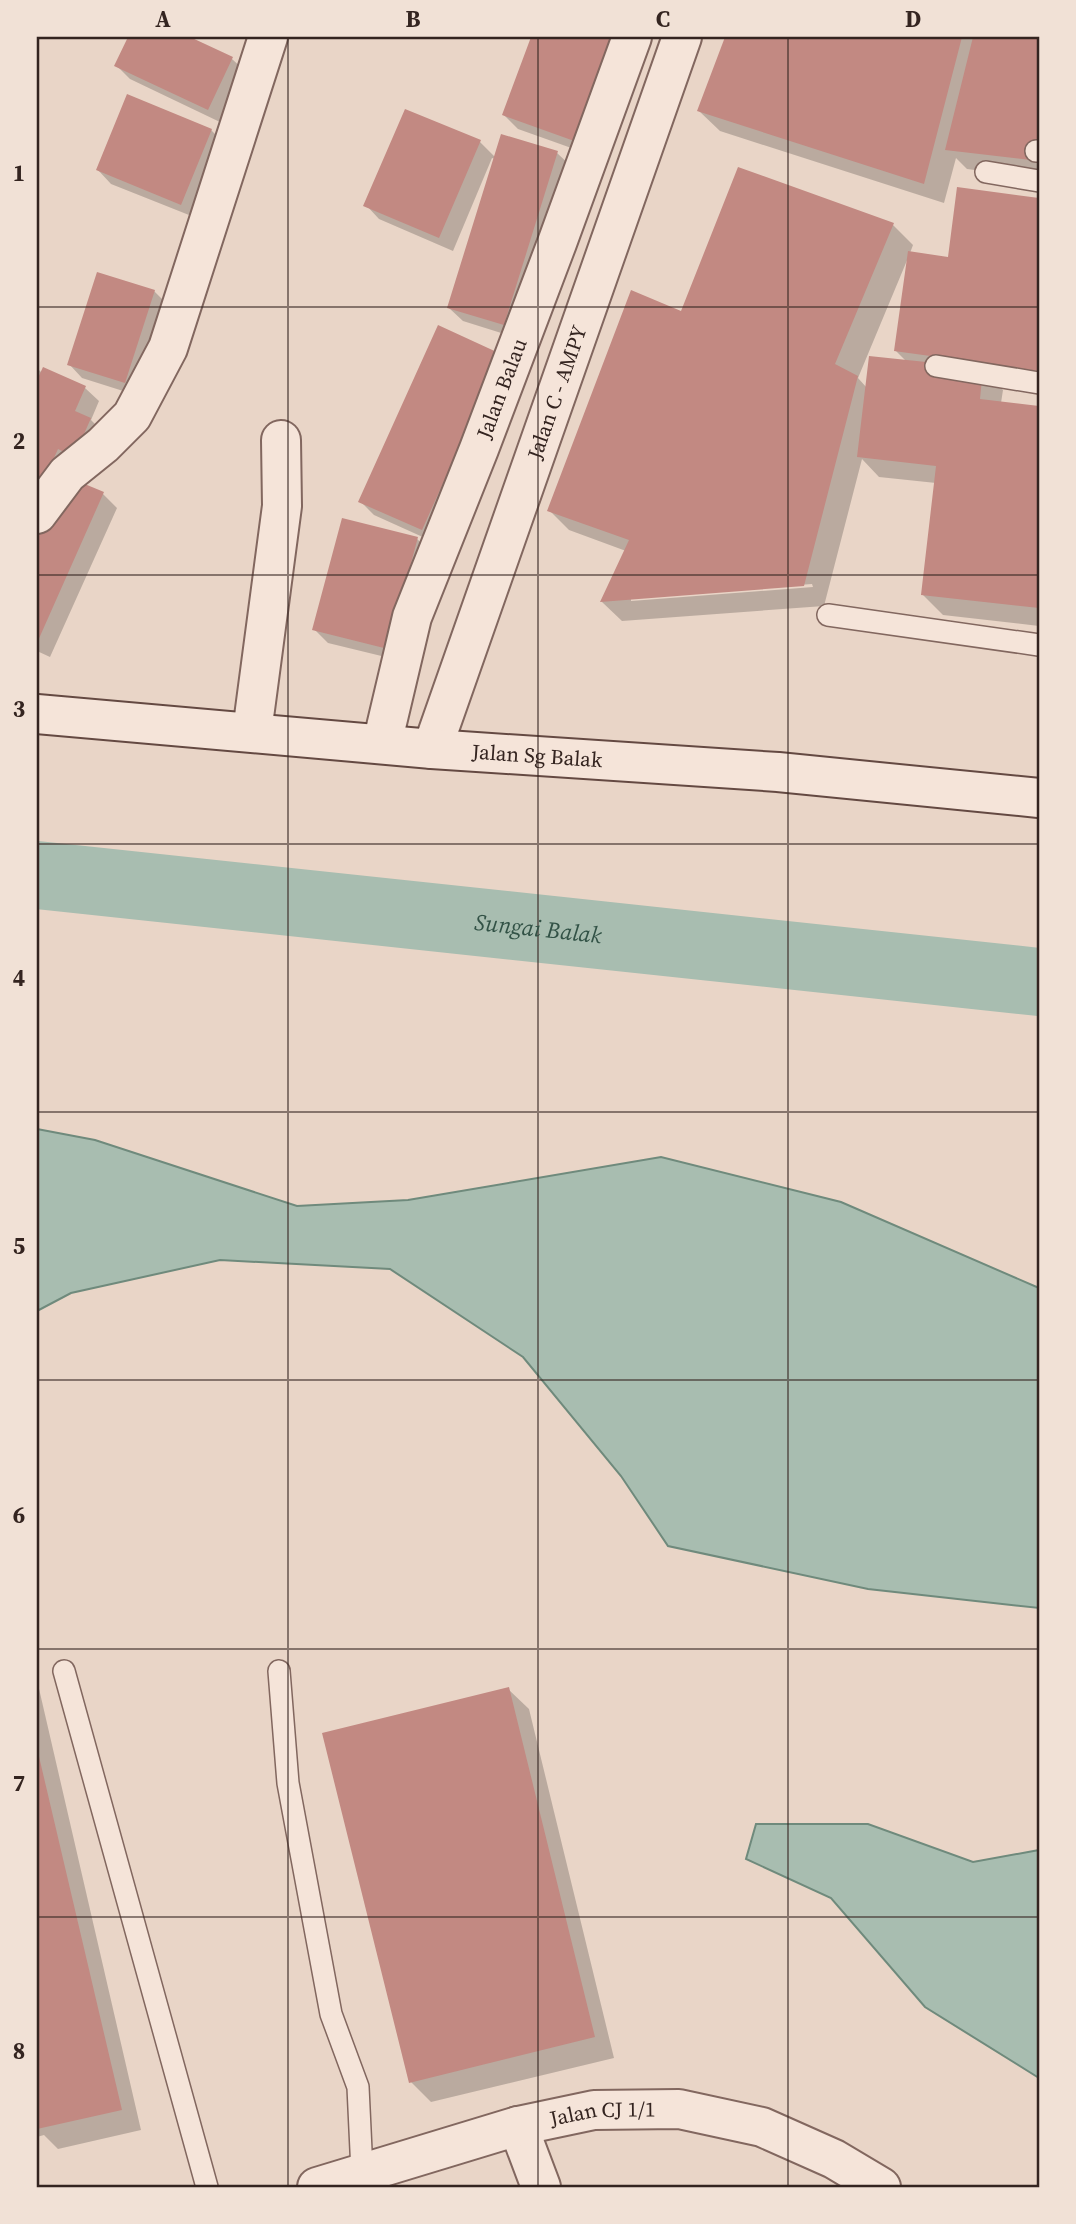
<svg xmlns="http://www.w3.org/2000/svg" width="1076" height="2224" font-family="'Source Serif 4',serif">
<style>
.water{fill:#a8bdb0;stroke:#6f8a7c;stroke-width:2}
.shadow{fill:#0003;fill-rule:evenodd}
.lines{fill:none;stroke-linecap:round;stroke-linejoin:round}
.river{stroke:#a8bdb0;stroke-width:68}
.building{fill:#c28982}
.lane-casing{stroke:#82675f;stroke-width:24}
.street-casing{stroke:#82675f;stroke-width:42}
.secondary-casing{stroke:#644942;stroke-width:42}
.lane{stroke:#f5e4d9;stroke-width:21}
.street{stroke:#f5e4d9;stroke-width:38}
.secondary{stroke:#f5e4d9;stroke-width:38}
.grid{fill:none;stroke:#342420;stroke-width:2;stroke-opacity:0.55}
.labels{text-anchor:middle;stroke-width:5;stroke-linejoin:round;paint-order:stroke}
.street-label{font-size:21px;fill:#342420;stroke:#f1e1d6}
.water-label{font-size:23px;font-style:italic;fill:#325246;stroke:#f1e1d6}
.neatline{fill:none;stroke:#342420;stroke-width:2.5}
.grid-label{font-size:23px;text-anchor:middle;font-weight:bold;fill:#342420}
</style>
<rect width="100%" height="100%" fill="#e9d5c7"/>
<path class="water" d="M37 1129 95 1140 297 1206 408 1200 661 1157 841 1202 1039 1288V1608L868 1589 668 1546 621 1476 523 1357 390 1269 220 1260 71 1293 37 1311Z
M756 1824H868L973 1862 1039 1850V2078L925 2007 831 1898 746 1859Z"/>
<path class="shadow" d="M130 37H186L232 59 246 72 222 123 130 79 116 65Z
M533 37H634L591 155 518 129 504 115Z
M727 37H1039V178L967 169 956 158 944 203 720 131 699 111Z
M211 130 225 144 194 217 111 184 98 170Z
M480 142 495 157 557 153 571 166 517 338 463 321 449 308 495 159 492 158 453 251 379 219 366 205Z
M959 189 1039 200V387L994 381 1003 390 1001 403 1039 407V626L943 615 923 595 936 483 879 477 862 459 824 606 622 621 602 602 626 551 569 530 549 510 682 313 893 225 913 245 910 253 949 259ZM908 258 896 351 907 362 867 388 858 378ZM812 584 813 587 631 601V598Z
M154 291 168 305 139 396 82 378 69 364Z
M500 355 436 543 374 515 361 502Z
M37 368 42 373 85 388 99 401 91 420 104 433 76 482 103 494 117 508 50 657 37 651Z
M417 539 431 552 402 661 328 643 314 629Z
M37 1680 141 2130 58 2149 44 2135 37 2137Z
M508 1689 529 1709 614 2058 431 2102 411 2082Z"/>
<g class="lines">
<path class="river" id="s1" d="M37 875 1039 982"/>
</g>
<path class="building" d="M128 37H190L233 57 208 110 114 66Z
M531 37H616L577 142 502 115Z
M725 37H962L924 184 697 111Z
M973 37H1039V161L945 150Z
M127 94 212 129 181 205 96 170Z
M405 109 481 140 439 238 363 206Z
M501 134 558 151 504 325 447 308Z
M738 167 894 223 835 364 858 376 804 586 600 602 629 540 547 511 631 290 681 311Z
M957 187 1039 198V371L894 351 908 251 948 257Z
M97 272 155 290 125 383 67 365Z
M438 325 501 354 422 530 358 502Z
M869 356 983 368 980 399 1039 406V608L921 595 936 466 857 457Z
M43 367 86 386 75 411 91 418 74 457 58 449 37 496V380Z
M75 480 104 492 37 643V527Z
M342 518 418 537 388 649 312 630Z
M509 1687 595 2037 409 2083 322 1733Z
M37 1748 122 2110 37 2129Z"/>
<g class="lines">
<defs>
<path id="lane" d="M1036 151H1039
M986 172 1039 181
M936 366 1039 383
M828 615 1039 645
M64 1671 207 2187
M279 1671 288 1783 331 2014 358 2087 362 2172"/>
<g id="street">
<path d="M37 514 67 474 103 445 132 416 168 348 268 37"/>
<path d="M252 732 282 506 281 440"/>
<path id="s2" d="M382 744 412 617 479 449 557 243 632 37"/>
<path id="s3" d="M432 749 682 37"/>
<path d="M518 2126 541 2187"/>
<path id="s4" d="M317 2187 518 2126 594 2110 679 2109 762 2127 834 2159 881 2187"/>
</g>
<g id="secondary">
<path id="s5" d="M37 714 432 749 778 772 1039 798"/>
</g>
</defs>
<use href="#lane" class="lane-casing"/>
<use href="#street" class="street-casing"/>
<use href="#secondary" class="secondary-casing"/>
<use href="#lane" class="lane"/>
<use href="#street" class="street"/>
<use href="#secondary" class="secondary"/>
</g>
<path class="grid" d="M288 37V2187M538 37V2187M788 37V2187M37 307H1039M37 575H1039M37 844H1039M37 1112H1039M37 1380H1039M37 1649H1039M37 1917H1039"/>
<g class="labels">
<g class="street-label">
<text dy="7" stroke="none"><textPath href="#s2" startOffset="376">Jalan Balau</textPath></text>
<text dy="7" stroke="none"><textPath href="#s3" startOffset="378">Jalan C - AMPY</textPath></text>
<text dy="7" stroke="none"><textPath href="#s5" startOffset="502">Jalan Sg Balak</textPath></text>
<text dy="7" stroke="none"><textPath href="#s4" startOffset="296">Jalan CJ 1/1</textPath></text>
</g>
<g class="water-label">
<text dy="8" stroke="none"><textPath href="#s1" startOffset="504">Sungai Balak</textPath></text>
</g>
</g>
<rect width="1076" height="2224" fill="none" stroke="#f1e1d6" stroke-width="77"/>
<rect x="38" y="38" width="1000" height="2148" class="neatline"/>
<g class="grid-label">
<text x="163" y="27">A</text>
<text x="413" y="27">B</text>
<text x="663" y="27">C</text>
<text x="913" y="27">D</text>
<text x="19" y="181">1</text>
<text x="19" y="449">2</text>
<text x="19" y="717">3</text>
<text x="19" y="986">4</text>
<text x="19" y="1254">5</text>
<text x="19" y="1523">6</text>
<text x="19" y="1791">7</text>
<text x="19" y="2059">8</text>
</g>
</svg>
